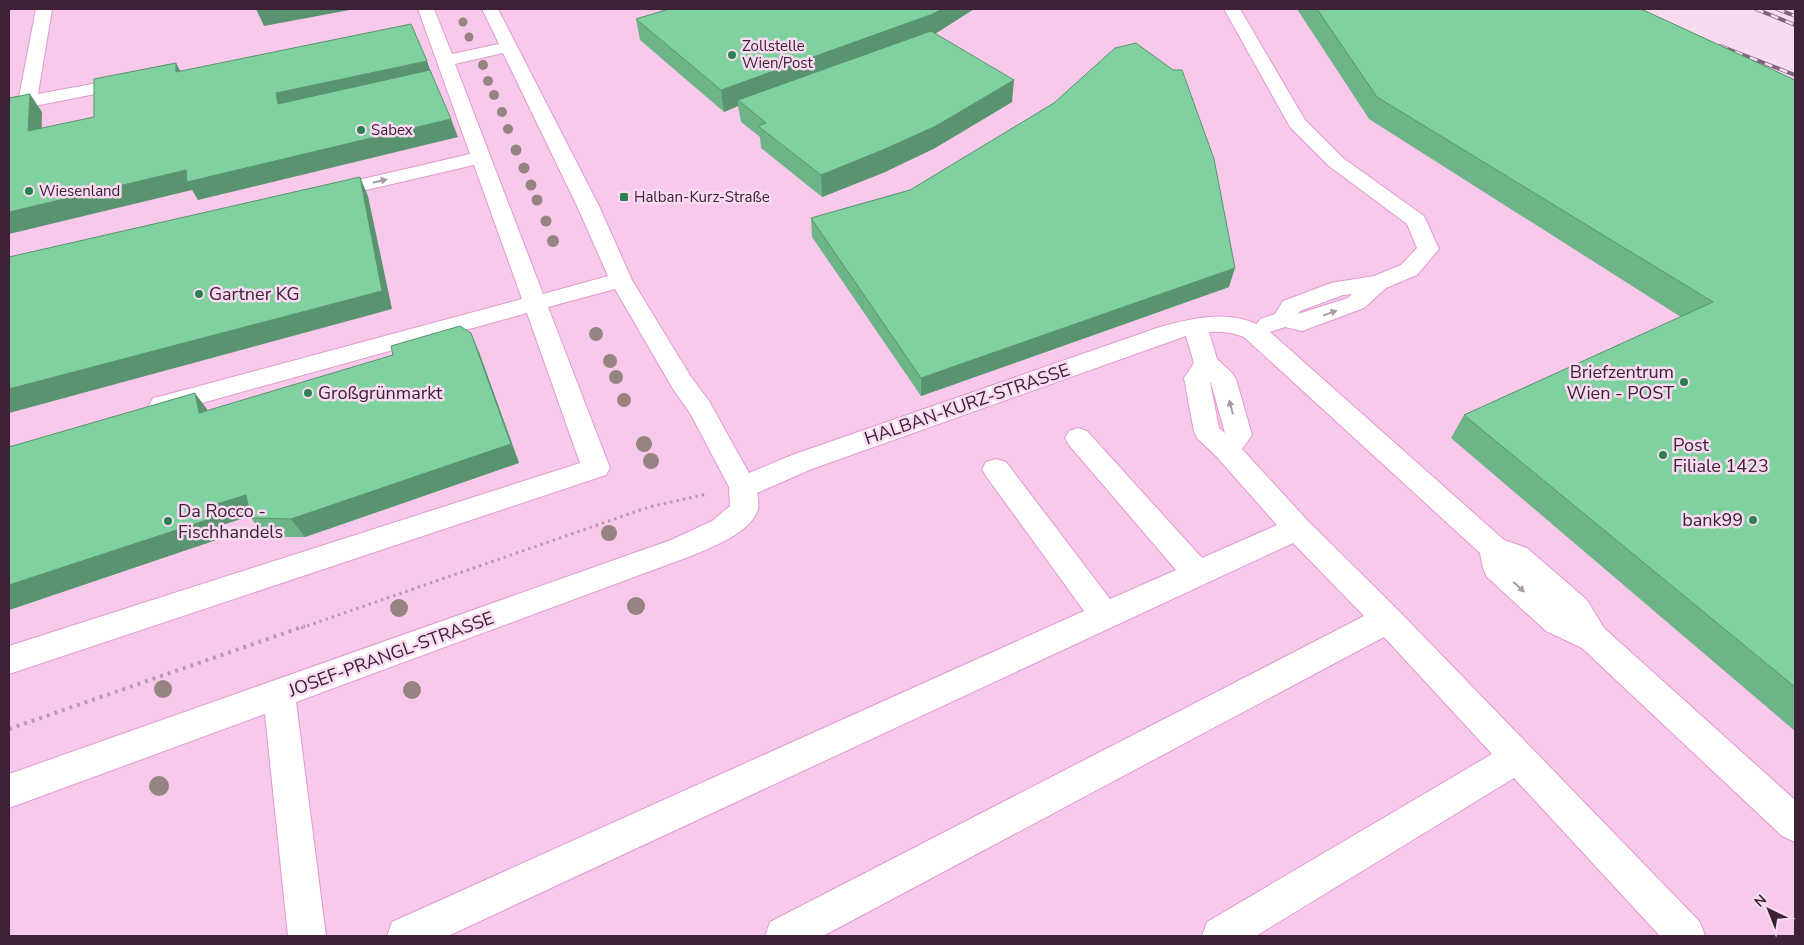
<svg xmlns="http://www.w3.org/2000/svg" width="1804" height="945" font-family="'Nunito Sans',sans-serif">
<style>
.built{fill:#f9c9ec}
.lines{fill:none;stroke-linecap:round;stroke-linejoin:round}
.minor-casing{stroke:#e099ce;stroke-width:2}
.path-far1{stroke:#b89ab0;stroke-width:3;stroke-dasharray:2.5 4;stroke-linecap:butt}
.path{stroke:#b89ab0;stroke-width:4;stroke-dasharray:3 5;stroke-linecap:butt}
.minor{fill:#fff;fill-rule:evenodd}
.rail-casing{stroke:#81647a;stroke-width:4}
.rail{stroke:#f9dbf1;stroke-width:2.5;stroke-dasharray:8;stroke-linecap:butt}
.tree{fill:#958481}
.wall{fill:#6db589}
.shaded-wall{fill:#59936f}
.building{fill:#7fd29f;stroke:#59936f}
.oneway{fill:#a89ba5}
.poi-dot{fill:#2b8052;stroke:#f9dbf1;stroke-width:2}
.labels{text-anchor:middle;stroke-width:5;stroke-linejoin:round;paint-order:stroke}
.far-poi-label{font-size:15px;fill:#3d2137;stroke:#f9dbf1;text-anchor:start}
.poi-label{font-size:18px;fill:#3d2137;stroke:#f9dbf1;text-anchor:start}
.street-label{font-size:18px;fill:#3d2137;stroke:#f9dbf1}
</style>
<rect width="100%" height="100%" fill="#f9dbf1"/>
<path class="built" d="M9 9H1627L1795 84V936H9Z"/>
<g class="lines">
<defs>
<path id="minor" d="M36 9H52L38 94 130 77 136 78 139 82 136 86 9 111V99L19 97Z
M418 9H434L452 54 499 44 482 9H498L599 206 632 280 691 377 709 401 749 473 792 455 1160 327C1193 318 1224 310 1257 324L1260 319 1275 314 1283 301 1331 283 1374 276 1401 265 1417 248 1407 224 1329 166 1290 127 1224 9H1240L1305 120 1343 158 1424 216 1439 249 1417 275 1386 288 1364 308 1302 331 1285 327 1270 332 1504 540 1527 548 1587 600 1604 628 1795 800V842L1782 836 1582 648 1546 631 1487 577 1483 568 1480 553 1244 337C1232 332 1222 331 1209 332L1217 359 1232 373 1236 379 1252 435 1242 449 1307 520 1398 610 1700 922 1705 936H1660L1514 778 1256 936H1202L1207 922 1492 754 1384 637 823 936H765L770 922 1364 616 1293 543 448 936H387L392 922 1084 611 986 476 982 469 986 462 996 459 1006 462 1110 599 1176 570 1069 445 1065 438 1069 431 1078 428 1087 431 1202 558 1277 525 1216 456 1198 439 1194 432 1184 378 1194 363 1186 336 812 469 757 493C758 497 759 504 758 509 751 533 712 547 691 556L296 702 326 936H288L265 714 9 808V774L671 540 712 521 730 506 729 487 690 413 673 389 615 289 548 307 610 468 606 475 9 674V646L580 463 527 313 162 414 153 412 149 405 153 398 162 396 522 299 474 165 327 199 320 197 317 193 320 189 470 154ZM503 53 577 206 608 276 543 294 455 64ZM1352 294 1348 298 1298 314 1300 311 1343 295ZM1210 382 1211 383 1225 433 1219 428Z"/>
</defs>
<use href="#minor" class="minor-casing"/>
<path class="path-far1" d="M301 628 649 507 707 494"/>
<path class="path" d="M9 729 305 626"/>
<use href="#minor" class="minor"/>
<defs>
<path id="rail" d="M1756 9 1795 25
M1777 9 1795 16
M1720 46 1795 75"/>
</defs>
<use href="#rail" class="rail-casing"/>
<use href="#rail" class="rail"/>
</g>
<g class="tree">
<circle cx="463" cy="22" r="4.5"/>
<circle cx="469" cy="37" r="4.5"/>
<circle cx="483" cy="65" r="5"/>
<circle cx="488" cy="81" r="5"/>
<circle cx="494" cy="95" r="5"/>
<circle cx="502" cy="112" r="5"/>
<circle cx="508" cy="129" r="5"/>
<circle cx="516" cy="150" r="5.5"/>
<circle cx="524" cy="168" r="5.5"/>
<circle cx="531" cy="185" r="5.5"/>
<circle cx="537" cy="200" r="5.5"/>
<circle cx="546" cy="221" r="5.5"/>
<circle cx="553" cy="241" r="6"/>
<circle cx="596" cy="334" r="7"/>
<circle cx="610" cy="361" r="7"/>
<circle cx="616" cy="377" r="7"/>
<circle cx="624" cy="400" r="7"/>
<circle cx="644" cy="444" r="8"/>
<circle cx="651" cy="461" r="8"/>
<circle cx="609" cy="533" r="8"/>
<circle cx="636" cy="606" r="9"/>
<circle cx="399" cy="608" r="9"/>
<circle cx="163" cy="689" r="9"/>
<circle cx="412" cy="690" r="9"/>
<circle cx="159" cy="786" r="10"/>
</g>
<path class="wall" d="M974 9 935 34 1012 102 935 148 885 172 822 197 761 148 760 137 741 122 738 106 724 112 640 40 636 19Z
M1297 9H1641L1795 80V731L1451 438 1464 415 1681 317 1369 119Z
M1054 103 1229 287 921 396 812 237 811 218 910 190Z
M479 352 519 463 305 537H265L251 518 250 516 222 525V538L9 610V447L208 410Z"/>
<path class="shaded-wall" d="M256 9H355L264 26Z
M942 9H974L933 35 738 100V106L724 112 721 90Z
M427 61 433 78 278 104 276 93Z
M176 63 185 80 176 72Z
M1014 80 1012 102 935 148 885 172 822 197 821 175Z
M30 94 42 112 41 150 28 131Z
M451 119 458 137 198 200 192 190 9 234V212L186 170Z
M360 177 368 196 392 309 9 413V389Z
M1235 268 1229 287 921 396V378Z
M471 333 479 352 519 463 305 537 291 519Z
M195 393 209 412 199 413Z
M246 495 260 513 222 525V538L9 610V585L207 507Z"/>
<path class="building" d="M669 9H942L933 14 721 90 636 19Z
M1317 9H1641L1795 80V687L1464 415 1713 302 1377 97Z
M411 24 427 61 276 93 278 104 430 70 451 119 187 182 186 170 9 212V98L30 94 28 131 94 117V79L176 63V72Z
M931 31 1014 80 936 126 885 149 821 175 758 126 766 123 738 100Z
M1136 43 1173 70H1182L1214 159 1235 268 921 378 811 218 910 190 1054 103 1115 48Z
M360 177 382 291 9 389V257Z
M460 326 471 333 511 444 291 519 251 518 246 495 207 507V520L9 585V447L195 393 199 413 393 355 391 346Z"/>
<defs><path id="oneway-solid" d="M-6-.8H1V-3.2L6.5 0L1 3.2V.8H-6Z" transform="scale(1.25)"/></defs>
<g class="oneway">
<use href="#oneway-solid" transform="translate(380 181) rotate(-13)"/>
<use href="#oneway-solid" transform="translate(1330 313) rotate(-20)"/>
<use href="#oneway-solid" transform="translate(1231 407) rotate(-105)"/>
<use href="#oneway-solid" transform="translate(1519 587) rotate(42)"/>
</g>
<g class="poi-dot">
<circle cx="732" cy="55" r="5"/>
<circle cx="361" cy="130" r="5"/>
<circle cx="29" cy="191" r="5"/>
<rect x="619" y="192" width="10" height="10" rx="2.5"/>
<circle cx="199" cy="294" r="5"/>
<circle cx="1684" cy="382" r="5"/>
<circle cx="308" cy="393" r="5"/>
<circle cx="1663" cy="455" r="5"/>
<circle cx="1753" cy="520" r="5"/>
<circle cx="168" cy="521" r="5"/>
</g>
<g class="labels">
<g class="far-poi-label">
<text x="742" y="51">Zollstelle<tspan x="742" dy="17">Wien/Post</tspan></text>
<text x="371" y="135">Sabex</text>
<text x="39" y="196">Wiesenland</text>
<text x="634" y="202">Halban-Kurz-Straße</text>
</g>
<g class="poi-label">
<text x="209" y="300">Gartner KG</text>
<text x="1674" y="378" text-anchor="end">Briefzentrum<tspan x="1674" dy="21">Wien - POST</tspan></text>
<text x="318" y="399">Großgrünmarkt</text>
<text x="1673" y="451">Post<tspan x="1673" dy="21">Filiale 1423</tspan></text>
<text x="178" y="517">Da Rocco -<tspan x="178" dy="21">Fischhandels</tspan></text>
<text x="1743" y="526" text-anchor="end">bank99</text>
</g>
<g class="street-label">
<text transform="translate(967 404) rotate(-19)" y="6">HALBAN-KURZ-STRASSE</text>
<text transform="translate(391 654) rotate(-20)" y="6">JOSEF-PRANGL-STRASSE</text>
</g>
</g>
<rect width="1804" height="945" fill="none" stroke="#3d2137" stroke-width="20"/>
<g transform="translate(1769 910) rotate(317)" stroke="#f9dbf1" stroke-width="4" paint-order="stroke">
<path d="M0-4L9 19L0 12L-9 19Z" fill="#3d2137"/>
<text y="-8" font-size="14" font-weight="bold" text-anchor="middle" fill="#3d2137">N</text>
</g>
</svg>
